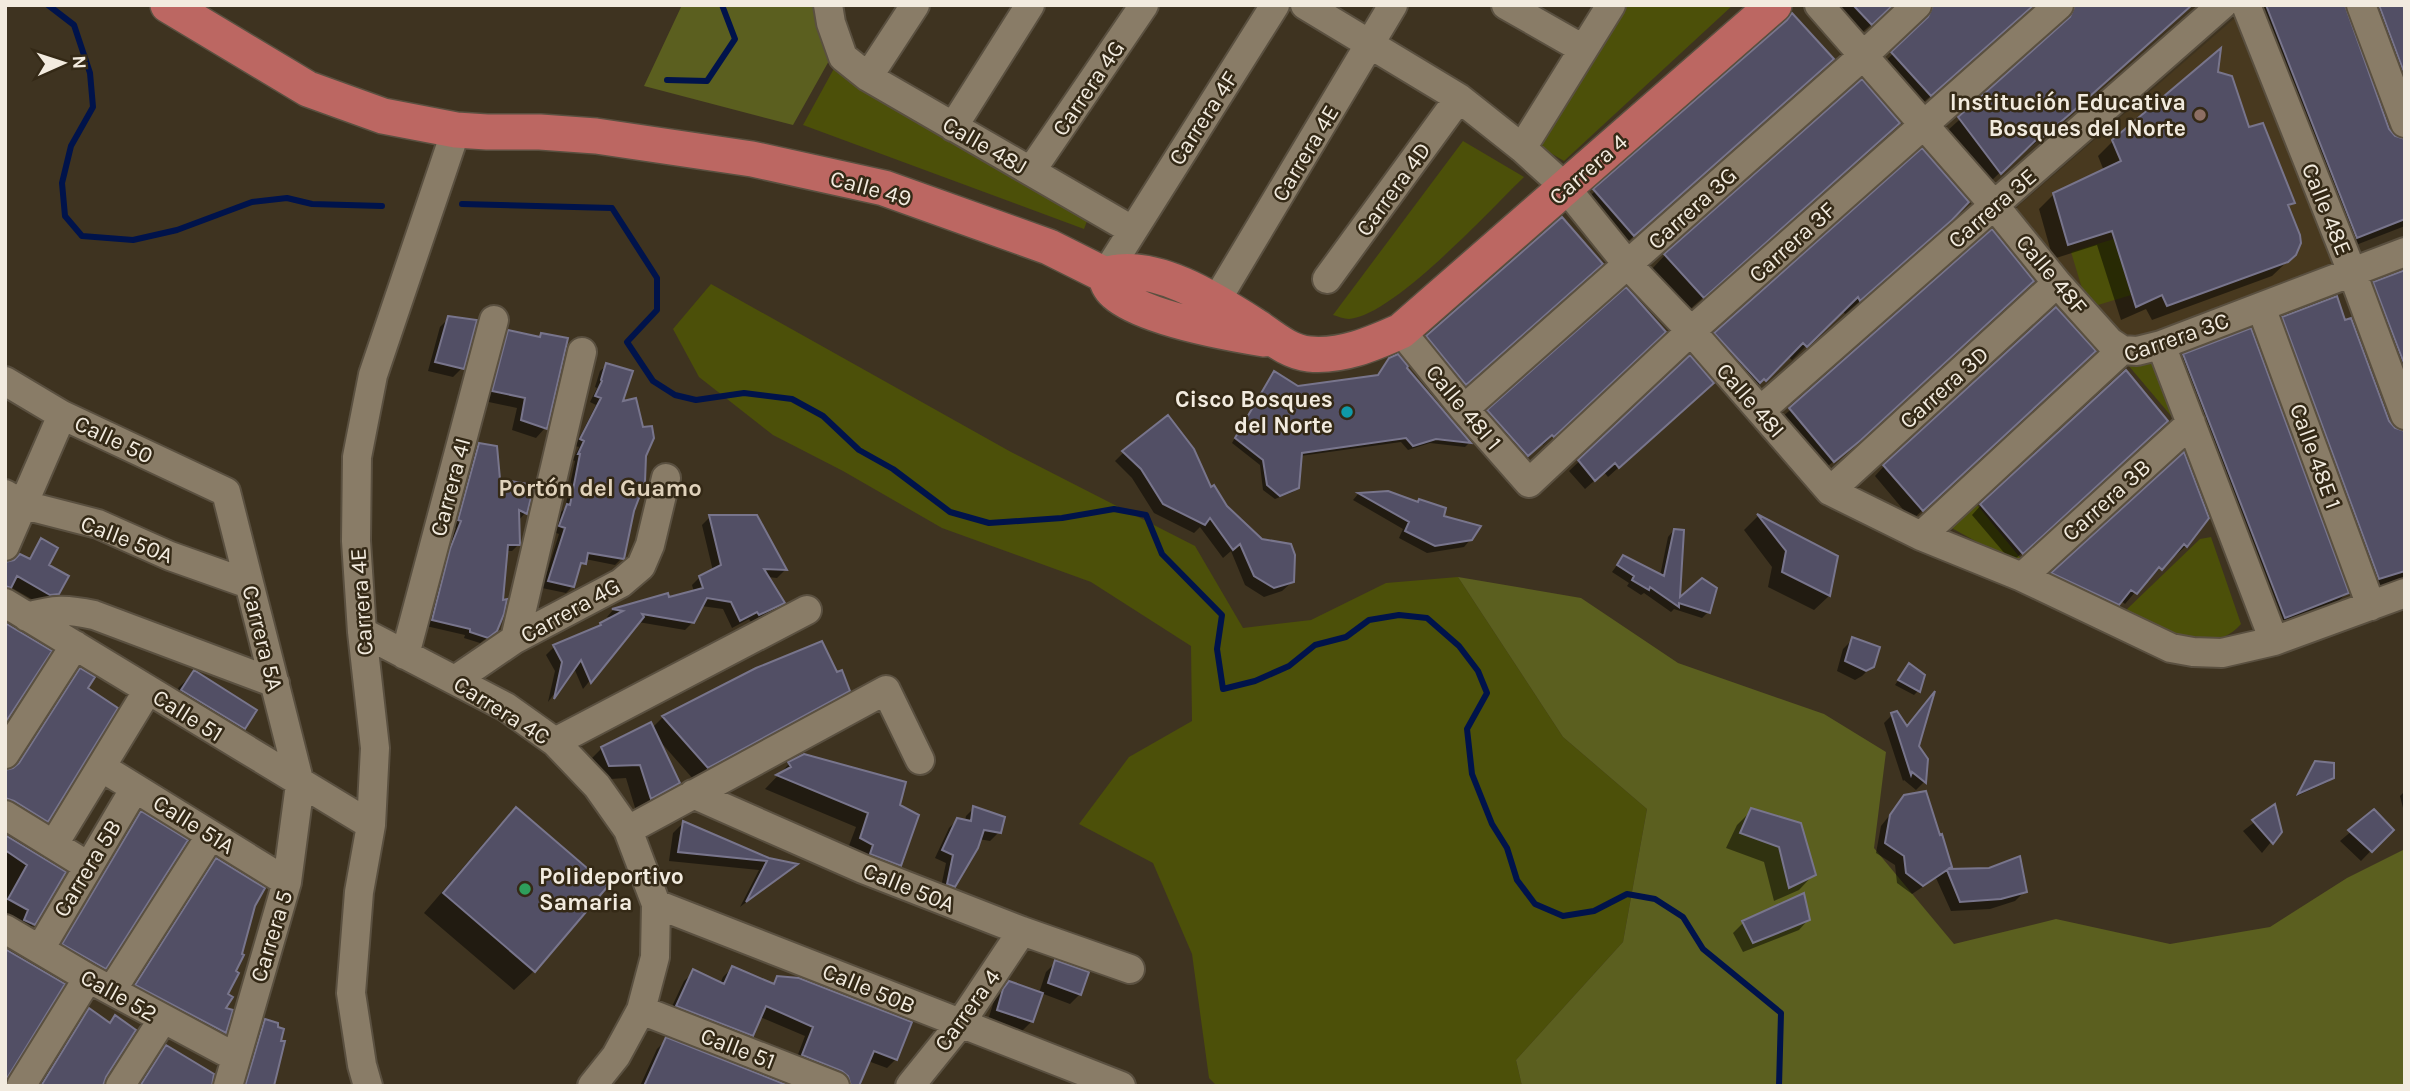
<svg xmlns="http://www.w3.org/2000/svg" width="2410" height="1091" font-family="Karla,sans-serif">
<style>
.built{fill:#48391f}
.green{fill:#4c5009}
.forest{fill:#5b5f1f}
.shadow{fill:#0007}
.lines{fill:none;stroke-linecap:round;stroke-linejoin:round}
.stream{stroke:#00134b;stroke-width:6}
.building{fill:#524f65;stroke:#78758c;stroke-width:2}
.minor-casing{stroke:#5a5040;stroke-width:32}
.major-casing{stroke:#5a5040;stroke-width:38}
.minor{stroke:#897c67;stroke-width:28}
.major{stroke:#bc6762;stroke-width:35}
.education-dot{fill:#8d6e63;stroke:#342916;stroke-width:2.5}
.culture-dot{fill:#0f9aa8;stroke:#342916;stroke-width:2.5}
.leisure-dot{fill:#2e9e5b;stroke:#342916;stroke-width:2.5}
.labels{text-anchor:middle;stroke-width:5;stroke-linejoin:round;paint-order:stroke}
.street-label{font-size:23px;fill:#f2ebdf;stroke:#342916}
.poi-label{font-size:23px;font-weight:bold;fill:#f2ebdf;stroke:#342916;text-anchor:end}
.neighbourhood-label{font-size:24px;font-weight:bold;fill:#e1d3bc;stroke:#342916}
</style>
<rect width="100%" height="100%" fill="#3e3320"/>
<path class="built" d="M2237 16 2340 265 2162 334 2119 339 2009 214Z"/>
<path class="green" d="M1620 5H1733L1564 161 1532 142Z
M837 63 1089 216 1084 229 803 125Z
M1463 141 1524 177C1490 210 1393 316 1349 319 1344 319 1337 316 1333 315Z
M2114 239 2131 295 2088 308 2071 252Z
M711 284 1011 452 1195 546 1243 628 1311 620 1386 583 1458 577 1563 737 1647 809 1623 942 1516 1060 1522 1086H1217L1209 1078 1192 954 1153 863 1079 824 1129 757 1192 721 1191 646 1091 582 942 528 843 471 773 435 699 377 673 329Z
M2151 353 2178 411 2172 417 2128 365Z
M1974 501 2022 560 2017 564 1948 526Z
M2211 537 2241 624C2210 660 2159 626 2124 612L2200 539Z"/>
<path class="forest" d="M682 5H816L830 59 793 125 644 86Z
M1458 577 1581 598 1678 663 1824 714 1886 752 1874 848 1954 944 2056 919 2170 944 2270 927 2347 878 2405 849V1086H1522L1516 1060 1623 942 1647 809 1563 737Z"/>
<path class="shadow" d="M1827 5H1893L1857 37Z
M1913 5H2033L1917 108 1879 67 1917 31 1920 24V16Z
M2055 5H2186L2136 55 2027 150 2025 148 1986 186 1946 132 2062 26 2063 17Z
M2247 5H2343L2388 130 2394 138 2405 141V226L2343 250Z
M2358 5H2405V123Z
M2216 73 2293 202 2287 208 2295 254 2272 276 2152 320 2146 309 2121 320 2097 245 2053 259 2039 209 2054 194 2104 171 2098 156 2113 141Z
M1817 74 1618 250 1580 206 1595 191Z
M1898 123 1688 311 1651 270 1665 255Z
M1992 232 1849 449 1823 470 1780 419Z
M1935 235 1845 314 1842 310 1792 360 1787 356 1750 394 1701 348 1716 334Z
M2405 272V410L2362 295 2374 283Z
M1591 274 1455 393 1418 347 1427 337Z
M449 318 462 368 453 377 428 371 440 327Z
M2283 318 2344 322 2388 422 2394 430 2405 433V578L2367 590 2271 330Z
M509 332 538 338 541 335 545 428 536 438 512 430 517 408 484 401 499 342Z
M1654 341 1543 445 1542 443 1517 465 1479 421 1489 412Z
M2184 356 2347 593 2335 604 2273 629 2172 368Z
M1690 357 1702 392 1608 477 1604 472 1585 489 1569 471Z
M2084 361 1912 520 1875 476 1884 466Z
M607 365 620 403 642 429 645 456 621 559 615 565 585 559 577 570 573 586 566 593 542 588 559 534 554 532 561 512 565 508 575 461 573 460 579 447 575 446 596 405 590 402 597 388 595 387 600 371Z
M1385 365 1405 368 1469 443 1465 447 1430 443 1408 450 1401 442 1300 456 1297 487 1293 492 1275 499 1263 490 1260 465 1232 443 1270 377 1275 373 1298 388 1377 377Z
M2156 431 2012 562 1972 515 1981 505Z
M480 445 498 481 532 486 525 513 519 520 518 545 512 551H506L488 637 480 643 464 638 465 635 426 626 445 557 456 528 452 527 473 452Z
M1124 452 1225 507 1292 582 1282 591 1264 597 1245 585 1231 551 1223 558 1200 527 1194 533 1154 513 1132 478 1115 461Z
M2183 455 2207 518 2186 546 2175 556 2173 554 2150 579 2148 577 2125 604 2120 600 2107 615 2043 584Z
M1388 492 1471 539 1464 547 1427 553 1399 538 1403 529 1353 500 1358 494Z
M1758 516 1836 557 1829 596 1814 610 1768 587 1772 567 1744 530Z
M710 517 785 570 777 578 767 577 783 602 775 610 751 622 749 619 732 628 723 609 701 606 693 622 685 630 638 622 583 689 574 668 548 702 555 671 546 655 554 647 597 629 614 618 607 617 613 610 667 595 668 599 694 592 692 585 700 577 713 571 702 525Z
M1674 530 1678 601 1708 612 1702 618 1674 609 1671 612 1644 593 1641 595 1627 586 1629 583 1612 572 1623 557 1660 576 1668 537Z
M42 541 46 566 57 593 47 603 40 604 7 585 5 587V564L27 560Z
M1853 639 1872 666 1862 676 1855 680 1837 671 1843 649Z
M80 670 86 689 47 821 37 830 5 812V772L13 770 71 680Z
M756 670 837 674 848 690 835 703 694 780 658 739 678 783 663 797 636 811 626 778 595 780 588 762 602 748 652 728 663 717Z
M1905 670 1918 691 1914 695 1895 685Z
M194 673 243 728 228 743 168 706 179 687Z
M1892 715 1926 760 1924 782 1916 790 1904 780 1903 781 1884 723Z
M2316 763 2333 777 2328 782 2297 796Z
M789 764 898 806 899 865 886 878 847 851 856 827 765 789Z
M2405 791V816L2400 796Z
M1905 796 1945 871 1989 870 2025 891 2015 901 1990 909 1951 911 1936 878 1912 894 1897 883 1895 865 1876 853 1881 826Z
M2274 807 2280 831 2262 853 2243 831Z
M974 808 999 832 990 841 979 839 953 886 945 894 940 892 946 863 935 858 949 828 957 820 965 821 966 816Z
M516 809 534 971 514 990 424 913 496 829Z
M1752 810 1814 874 1799 890 1774 901 1764 862 1726 848 1737 825Z
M2374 812 2391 830 2361 861 2340 841Z
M141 813 104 968 93 980 52 956 129 825Z
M683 823 769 858 795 864 740 907 759 870 669 861 673 833Z
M5 837 64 873 34 924 24 933 15 930 19 920 5 912Z
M216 860 253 905 226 994 224 1009 231 1011 224 1032 214 1042 126 995 206 870Z
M1808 920 1799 930 1743 952 1733 933 1743 923Z
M1056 962 1080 994 1070 1004 1041 993 1032 1021 1022 1031 988 1020 994 1001 1009 983 1039 993 1046 972Z
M732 968 771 985 778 978 896 1059 887 1068 868 1061 858 1086H840L794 1065 805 1036 760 1017 752 1035 743 1044 668 1015 684 981 694 972 720 984 723 977Z
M89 1011 108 1024 115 1018 102 1086H39L80 1020Z
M265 1021 273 1086H240L256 1031Z
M666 1040 784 1086H640L657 1049Z
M166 1047 205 1086H138L157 1057Z"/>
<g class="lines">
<path class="stream" d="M48 5 74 25 90 73 93 107 71 146 62 183 65 216 82 236 133 240 177 230 252 202 287 198 312 204 382 206
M667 80 707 81 735 39 722 5
M462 204 612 208 657 278V310L627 342 653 381 675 395 696 400 744 393 792 399 823 416 859 450 893 469 950 512 989 523 1062 518 1114 509 1146 515 1162 554 1222 615 1217 649 1223 689 1255 681 1289 666 1315 645 1346 637 1369 620 1399 615 1427 618 1459 646 1478 671 1487 693 1467 729 1472 774 1492 824 1507 848 1517 880 1535 904 1563 916 1594 911 1627 894 1655 899 1683 917 1703 949 1781 1013 1779 1086"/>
</g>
<path class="building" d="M1853 5H1893L1872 25Z
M1933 5H2034L1931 96 1891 52 1928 17Z
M2075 5H2192L2070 114 2042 138 2040 136 2001 174 1958 117 2070 17Z
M2266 5H2345L2389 129 2395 136 2405 139V219L2357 238Z
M2379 5H2405V75Z
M1792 13 1834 59 1634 236 1593 189 1787 20Z
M2221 48 2218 72 2232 76 2249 127 2263 123 2295 203 2288 205 2300 235 2301 243 2296 255 2288 262 2167 306 2162 295 2136 307 2112 231 2068 245 2053 193 2121 161 2112 140Z
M1862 79 1900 123 1704 298 1664 254Z
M1922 148 1969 202 1952 220 1860 301 1858 297 1807 347 1803 343 1766 381 1764 379 1760 383 1714 333Z
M1562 217 1603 264 1466 385 1426 336Z
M1992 229 2034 281 1861 440 1834 462 1789 408Z
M2405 270V366L2373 282Z
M1626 287 1666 332 1554 437 1552 435 1528 456 1487 410Z
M2337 296 2345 320 2351 318 2389 421 2395 428 2405 431V571L2379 579 2282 317Z
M2056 307 2096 351 1923 511 1883 465Z
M448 316 477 320 464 369 435 362Z
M2251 328 2349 593 2285 618 2183 354Z
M508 330 540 337 541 333 568 338 547 429 521 420 525 398 492 391Z
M1398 354 1408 366 1407 368 1471 443 1436 439 1413 446 1406 438 1302 453 1299 488 1280 496 1267 485 1263 460 1235 438 1274 371 1298 386 1378 375 1389 358Z
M1690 355 1714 383 1619 468 1615 463 1595 481 1578 460Z
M606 363 633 371 623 401 636 398 643 427 652 426 654 438 646 456 645 482 634 511 624 559 588 553 586 564 581 563 574 587 548 581 565 528 559 526 567 504 570 505 580 454H578L584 441 580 439 601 398 595 396 602 381 601 380Z
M2126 370 2168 421 2023 554 1980 504Z
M1168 415 1194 449 1211 487 1214 485 1227 506 1262 539 1291 544 1295 555 1294 582 1274 588 1254 576 1240 544 1233 550 1210 518 1205 525 1163 504 1141 469 1122 451Z
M479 443 497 446 500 479 534 485 527 514 519 510 520 545H508L503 600 507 599 504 614 497 631 488 638 470 632V629L432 620 450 549 461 521 458 520Z
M2184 452 2209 518 2187 547 2184 544 2162 570 2159 567 2137 594 2131 590 2119 605 2051 573Z
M1388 491 1418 502 1419 499 1446 508 1444 516 1481 526 1472 540 1435 546 1405 531 1409 522 1358 493Z
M1757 514 1838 556 1830 596 1782 572 1786 551Z
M709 515H757L787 570 764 569 785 603 759 615 757 612 740 621 731 602 707 598 694 623 642 614 644 617 591 683 581 660 554 699 562 662 553 645 601 625 600 623 623 611 612 609 668 593 669 597 703 588 699 576 721 565Z
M1674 529 1684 530 1680 597 1702 578 1717 588 1710 613 1679 603V607L1650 587 1649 590 1632 580 1634 576 1617 565 1623 555 1664 576Z
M41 538 58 548 49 565 69 576 59 594 50 595 17 576 11 588 5 586V562L14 560 20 554 30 559Z
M5 623 52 651 5 723Z
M1852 637 1880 647 1874 667 1866 671 1845 661Z
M822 641 837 672 842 670 850 691 708 768 662 716 756 668Z
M1909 663 1925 675 1920 692 1898 680Z
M80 668 95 677 88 688 118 708 48 822 14 801 5 798V770L13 768 19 763Z
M194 670 257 710 245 729 181 690Z
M1935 691 1919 746 1928 759 1926 783 1912 772 1911 775 1891 713 1897 711 1907 726Z
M651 722 680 783 651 799 640 765 609 766 601 747Z
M804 754 906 782 900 805 919 815 901 866 870 854 873 845 860 838 868 813 776 775 791 767 788 762Z
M2315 761 2334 763V778L2298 794Z
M1926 791 1940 835 1942 834 1952 867 1948 869 1989 868 2020 856 2027 892 2001 899 1960 902 1947 870 1923 886 1906 873 1904 856 1885 843 1890 815 1904 795Z
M2275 804 2282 832 2273 844 2252 820Z
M973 806 1005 817 1001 833 984 830 978 848 955 887 947 884 953 855 942 850 957 818 971 821Z
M516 807 608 886 535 972 443 893Z
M1751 808 1801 823 1816 875 1789 888 1779 847 1740 833Z
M2374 809 2394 830 2372 852 2348 830Z
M141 811 188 840 106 969 62 944Z
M683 821 769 858 798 864 746 902 767 861 678 852Z
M5 835 66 872 35 925 24 920 28 910 8 899 27 865 5 850Z
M216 858 265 888 255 906 242 954 244 955 236 971 239 973 228 994 233 997 226 1008 233 1010 226 1033 135 985Z
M1804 893 1810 920 1753 943 1742 921Z
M5 949 65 984 6 1080 5 1079Z
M1055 960 1089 972 1081 995 1048 983Z
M732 966 774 984 777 976 799 978 912 1022 897 1060 874 1051 859 1086H851L848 1076 842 1071 802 1055 813 1027 766 1006 753 1036 676 1006 693 969 724 984Z
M1009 981 1043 993 1033 1022 997 1010 1003 989Z
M89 1008 110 1023 115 1015 136 1030 106 1077 103 1086H41Z
M265 1019 278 1023V1027L284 1029 281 1041H285L274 1086H245Z
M666 1037 789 1086H644Z
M166 1045 214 1074 212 1086H140Z"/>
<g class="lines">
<defs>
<path id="minor" d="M828 5 831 23 843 57 868 77 1132 230
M1305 5 1459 98 1522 148 1566 188 1628 265 1691 331 1830 491 1921 536 2022 577 2171 648 2193 652 2222 653 2274 641 2405 593
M1506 5 1583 49
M1819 5 1994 205 2057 283 2110 342 2122 350
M2246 5 2352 272 2405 415
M2361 5 2405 123
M868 77 915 5
M953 127 1030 5
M1522 148 1611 5
M1031 171 1144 5
M1105 275 1275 5
M1327 279 1459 98
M1216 301 1393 5
M2261 307 2371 606
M1401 331 1464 409 1529 483 1691 331 2059 5
M2161 345 2274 641
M5 381 62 415 226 492 300 784 287 882 228 1086
M1464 409 1864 55 1917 5
M1761 410 2222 5
M1830 491 2057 283
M5 494 24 505 98 524 170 556 249 584
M1921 536 2122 350 2137 351 2161 345 2405 252
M5 546 62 415
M2022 577 2191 423
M5 603 371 825
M27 617C55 609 66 609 94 615L275 683
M362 632 506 707 555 742 597 786 628 830 656 904 655 957 641 1010 616 1056 592 1086
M515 639 582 352
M405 655 494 320
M455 680 515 639 621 583 641 566 650 545 666 478
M555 742 807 610
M5 754 75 645
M101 767 287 882
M693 794 863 869 1022 931 1130 969
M5 815 88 866
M628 830 886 690 920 760
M54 844 148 690
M656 904 1121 1086
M5 929 88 978 235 1057
M40 949 135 788
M112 990 211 835
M641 1010 835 1086
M21 1086 88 978
M120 1086 163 1019
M368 1086 362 1065 351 993 359 892 371 825 375 748 362 632 356 541 357 457 373 375 456 130
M910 1086 960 1024 1022 931"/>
<path id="major" d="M168 5 308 89 383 116 456 130 487 132H540L596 136 752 159 884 188 1049 247 1105 275
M1105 275C1153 259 1218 302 1257 327 1273 338 1289 352 1309 354 1342 357 1372 344 1401 331L1774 5
M1105 275C1107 282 1109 288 1115 293 1143 318 1227 333 1264 339"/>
</defs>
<use href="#minor" class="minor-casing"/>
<use href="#major" class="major-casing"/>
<use href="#minor" class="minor"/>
<use href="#major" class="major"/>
</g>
<circle class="education-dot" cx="2200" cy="115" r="7"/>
<circle class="culture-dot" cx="1347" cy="412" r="7"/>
<circle class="leisure-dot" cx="525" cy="889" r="7"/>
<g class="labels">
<g class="street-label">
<text transform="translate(1088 88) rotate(-56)" y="8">Carrera 4G</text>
<text transform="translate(1203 118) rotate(-57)" y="8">Carrera 4F</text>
<text transform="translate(985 145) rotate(30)" y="8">Calle 48J</text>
<text transform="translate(1305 153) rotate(-59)" y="8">Carrera 4E</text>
<text transform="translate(1588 169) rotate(-41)" y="8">Carrera 4</text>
<text transform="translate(871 188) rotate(15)" y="8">Calle 49</text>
<text transform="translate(1393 189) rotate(-54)" y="8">Carrera 4D</text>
<text transform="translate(1692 208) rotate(-42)" y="8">Carrera 3G</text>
<text transform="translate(1992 208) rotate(-41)" y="8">Carrera 3E</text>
<text transform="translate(2327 209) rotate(68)" y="8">Calle 48E</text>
<text transform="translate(1792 242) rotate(-42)" y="8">Carrera 3F</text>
<text transform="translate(2052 274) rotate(50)" y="8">Calle 48F</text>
<text transform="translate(2176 337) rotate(-19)" y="8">Carrera 3C</text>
<text transform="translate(1944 387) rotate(-42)" y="8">Carrera 3D</text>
<text transform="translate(1751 400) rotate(49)" y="8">Calle 48I</text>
<text transform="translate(1464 407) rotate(50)" y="8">Calle 48I 1</text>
<text transform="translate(114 439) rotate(25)" y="8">Calle 50</text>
<text transform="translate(2316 456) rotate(70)" y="8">Calle 48E 1</text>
<text transform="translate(450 487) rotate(-75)" y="8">Carrera 4I</text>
<text transform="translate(2106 500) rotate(-42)" y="8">Carrera 3B</text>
<text transform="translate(127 539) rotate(21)" y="8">Calle 50A</text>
<text transform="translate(361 602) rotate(-94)" y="8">Carrera 4E</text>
<text transform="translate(570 610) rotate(-29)" y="8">Carrera 4G</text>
<text transform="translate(263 638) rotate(76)" y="8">Carrera 5A</text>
<text transform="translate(502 710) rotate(32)" y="8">Carrera 4C</text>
<text transform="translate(188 715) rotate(32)" y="8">Calle 51</text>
<text transform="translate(194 824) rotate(32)" y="8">Calle 51A</text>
<text transform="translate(87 868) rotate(-59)" y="8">Carrera 5B</text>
<text transform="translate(909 887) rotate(22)" y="8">Calle 50A</text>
<text transform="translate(271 936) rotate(-73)" y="8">Carrera 5</text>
<text transform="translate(869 988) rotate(22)" y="8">Calle 50B</text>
<text transform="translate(119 995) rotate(29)" y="8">Calle 52</text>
<text transform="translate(967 1010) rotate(-54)" y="8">Carrera 4</text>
<text transform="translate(738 1048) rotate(21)" y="8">Calle 51</text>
</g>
<g class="poi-label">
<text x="2186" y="110">Institución Educativa<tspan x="2186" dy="26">Bosques del Norte</tspan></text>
<text x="1333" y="407">Cisco Bosques<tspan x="1333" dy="26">del Norte</tspan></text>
<text x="539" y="884" text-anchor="start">Polideportivo<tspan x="539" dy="26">Samaria</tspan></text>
</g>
<g class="neighbourhood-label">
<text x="600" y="496">Portón del Guamo</text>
</g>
</g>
<rect width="2410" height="1091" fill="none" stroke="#f2ebdf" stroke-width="14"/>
<g transform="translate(63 63) rotate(87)" stroke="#342916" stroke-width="5" paint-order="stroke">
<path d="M0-5L12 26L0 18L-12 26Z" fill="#f2ebdf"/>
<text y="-10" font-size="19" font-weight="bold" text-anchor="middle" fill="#f2ebdf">N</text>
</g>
</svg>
